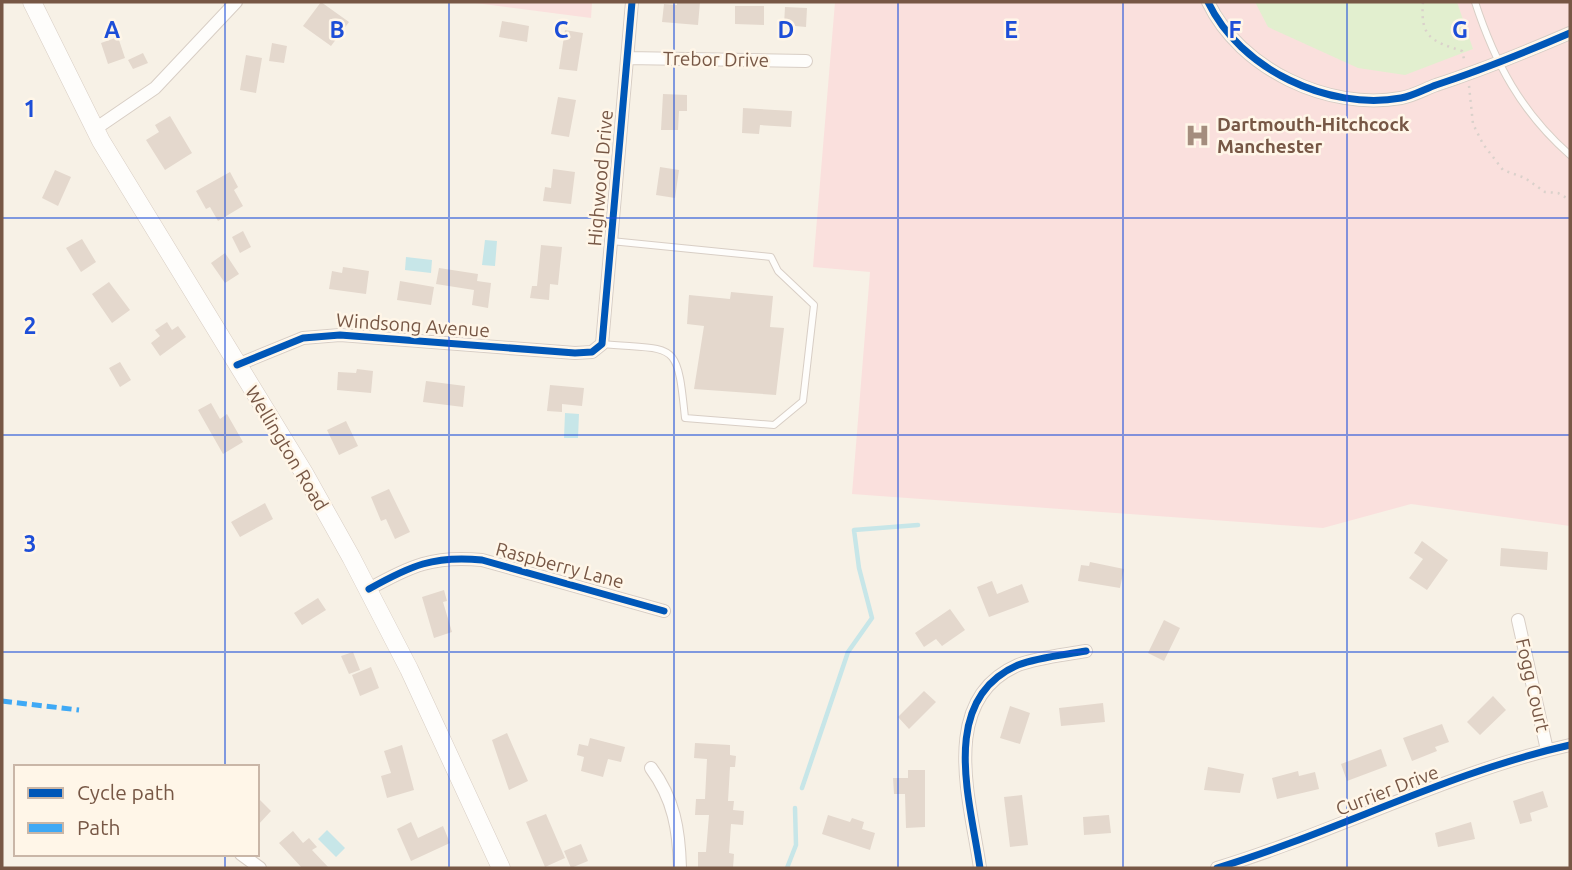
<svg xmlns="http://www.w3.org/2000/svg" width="1572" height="870" font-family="Ubuntu,sans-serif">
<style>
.medical{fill:#fae0dd}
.green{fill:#e2efcf}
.water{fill:#c7e6e8}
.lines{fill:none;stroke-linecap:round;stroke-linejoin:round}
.stream{stroke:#c7e6e8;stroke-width:4.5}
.building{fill:#e4d8cd}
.service-casing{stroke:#d8cec5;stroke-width:8}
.minor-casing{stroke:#d8cec5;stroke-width:14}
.secondary-casing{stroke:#d8cdc3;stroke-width:19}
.path{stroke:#dad1cb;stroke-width:2.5;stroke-dasharray:2 5;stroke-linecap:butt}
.service{stroke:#fefdfb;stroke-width:6}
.minor{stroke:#fefdfb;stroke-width:12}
.secondary{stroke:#fefdfb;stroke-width:18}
.quiet{stroke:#3fa9f5;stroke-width:5;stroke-dasharray:10 5;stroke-linecap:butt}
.cycleway-casing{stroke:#fff6e8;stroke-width:11}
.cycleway{stroke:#0057b8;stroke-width:7}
.grid{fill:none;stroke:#1d4ed8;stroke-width:2;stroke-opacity:0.55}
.labels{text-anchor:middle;stroke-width:5;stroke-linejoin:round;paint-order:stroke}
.street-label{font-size:19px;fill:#775745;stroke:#fff6e8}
.poi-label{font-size:19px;font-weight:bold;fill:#775745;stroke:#fff6e8;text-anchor:start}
.grid-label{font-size:23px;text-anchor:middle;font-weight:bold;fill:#1d4ed8;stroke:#fff6e8;stroke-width:5;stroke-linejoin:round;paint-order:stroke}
</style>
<rect width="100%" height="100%" fill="#f7f1e6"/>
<path class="medical" d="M468 2H592L591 18Z
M835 2H1570V526L1411 504 1323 528 852 494 870 272 813 267Z"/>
<path class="green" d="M1255 2H1457L1473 49 1405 75 1358 68 1268 27Z"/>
<path class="water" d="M485 240 497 241 495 266 482 265Z
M406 257 432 260 431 273 405 270Z
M565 413 579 414 578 438H564Z
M327 830 345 848 336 857 318 839Z"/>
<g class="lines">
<path class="stream" d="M802 788 848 652 872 618 859 568 854 530 918 525
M787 868 796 845 795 808"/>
</g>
<path class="building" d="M321 2 349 22 331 46 303 26Z
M677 2H700L698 25 662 22 664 4 677 5Z
M735 6H764V25L735 24Z
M785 7 807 8 806 27 784 25Z
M502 21 529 26 527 42 499 37Z
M565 30 583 33 577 71 559 69Z
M118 37 125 58 108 64 101 43Z
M272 43 287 46 284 63 269 61Z
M143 53 148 63 133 69 128 60Z
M246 55 262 58 256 93 240 90Z
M663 94 687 95V111H679L678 130H661Z
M558 97 576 100 569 137 551 134Z
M743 108 792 111 791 127 760 125 759 134 742 133Z
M170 116 192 153 165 170 146 140 159 132 155 125Z
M660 167 679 170 675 198 656 195Z
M553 169 575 172 571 204 543 201 545 187 551 188Z
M55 170 71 177 58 206 42 198Z
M230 172 238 187 234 190 243 206 218 221 210 207 206 209 196 191Z
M243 231 251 247 240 253 232 237Z
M82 239 96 262 81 272 66 248Z
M541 245 562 247 558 285 550 284 549 300 530 298 532 286H537Z
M225 253 239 274 225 283 211 263Z
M343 267 369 271 366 294 329 289 332 271 342 273Z
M439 268 478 274 477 281 491 283 488 308 472 305 474 290 436 284Z
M400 281 434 287 431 305 397 300Z
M109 282 130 310 112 323 92 294Z
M731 292 773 296 770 327 784 328 776 395 694 389 704 326 687 324 689 295 730 299Z
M167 322 172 330 178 326 186 337 160 356 151 343 160 336 155 330Z
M120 362 131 380 120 387 109 368Z
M357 369 373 371 371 393 337 390 338 372 356 373Z
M426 381 465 386 463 407 423 402Z
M550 385 584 388 582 406 562 404V412L547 411Z
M211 403 220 419 227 414 243 442 223 454 198 410Z
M346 421 358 446 339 455 327 430Z
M389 489 410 532 395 539 386 519 381 521 371 497Z
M265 503 273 519 240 537 231 522Z
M1422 541 1448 560 1427 590 1409 578 1423 559 1414 553Z
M1501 548 1548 552 1547 570 1500 566Z
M1090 562 1124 569 1120 588 1078 581 1081 565 1089 566Z
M992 581 997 594 1022 584 1029 602 989 617 977 587Z
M444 590 447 601 443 602 452 632 434 638 422 597Z
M318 598 326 610 302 625 294 613Z
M950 609 965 630 942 646 936 639 924 647 915 633Z
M1164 620 1180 628 1164 661 1148 653Z
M353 652 360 670 349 674 341 656Z
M371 667 379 688 360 696 352 675Z
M924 691 936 702 909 729 898 717Z
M1493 696 1506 710 1480 735 1467 722Z
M1103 703 1105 722 1061 726 1059 708Z
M1010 706 1030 713 1020 744 1000 738Z
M1442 724 1449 742 1435 747 1437 751 1412 761 1403 738Z
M507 733 528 781 509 790 492 740Z
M590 738 625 747 621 762 608 759 603 777 581 771 584 757 577 755 579 744 588 746Z
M695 743 730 745V755L736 756 735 767H730L728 801H734L733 810 744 811 743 825 731 824 729 853 734 854 733 868H698V852H706L709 815H695L696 799H705L707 759 694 758Z
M402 745 414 790 387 798 381 776 391 773 384 751Z
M1381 749 1387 766 1347 781 1341 764Z
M1208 767 1244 774 1240 793 1204 790Z
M908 770H925V827L906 828 905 794H894L893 778H908Z
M1298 771 1299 776 1315 772 1319 789 1277 799 1272 778Z
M1543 791 1548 807 1530 813 1532 821 1520 824 1513 801Z
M1022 795 1028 845 1010 847 1004 797Z
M257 797 271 811 257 826Z
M546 814 565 858 545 867 526 822Z
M828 815 850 822 852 818 864 822 862 829 875 833 870 850 822 834Z
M1109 815 1111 833 1084 835 1083 817Z
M411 822 418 838 443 826 450 843 411 861 397 829Z
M1471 822 1475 839 1438 847 1435 833Z
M293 831 303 843 309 838 317 847 312 850 329 868H302L279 843Z
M581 844 588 861 571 868 564 851Z"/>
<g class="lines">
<defs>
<path id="service" d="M1475 2C1495 63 1521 112 1570 155
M602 344C676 351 677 338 685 418L774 425 803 401 814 305 778 271 771 257 611 241"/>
<path id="minor" d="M1208 2C1240 69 1328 111 1401 98 1413 96 1425 89 1436 85 1482 70 1526 52 1570 33
M627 58 806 61
M95 129 155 88 236 2
M237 365 303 338 340 335 575 353 592 352 602 344 632 2
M369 589C410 566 434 555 482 560L664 611
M1518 620 1547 750
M651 768C674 799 679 830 680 868
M241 854 260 868
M980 868C971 803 937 700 1018 665 1039 657 1064 655 1086 651
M1217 868C1336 832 1449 772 1570 745"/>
<path id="secondary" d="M32 2 101 141 304 473 351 557 409 669 501 868"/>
</defs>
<use href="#service" class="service-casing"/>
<use href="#minor" class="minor-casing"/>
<use href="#secondary" class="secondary-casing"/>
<path class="path" d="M1423 2C1420 37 1431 41 1462 51L1465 63
M1469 86 1473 124 1483 144 1503 170 1525 178 1545 192 1558 193 1570 200"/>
<use href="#service" class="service"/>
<use href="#minor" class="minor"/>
<use href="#secondary" class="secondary"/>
<path class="quiet" d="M2 701 79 710"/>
<defs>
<path id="cycleway" d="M1208 2C1240 69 1328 111 1401 98 1413 96 1425 89 1436 85 1482 70 1526 52 1570 33
M237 365 303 338 340 335 575 353 592 352 602 344 632 2
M369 589C410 566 434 555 482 560L664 611
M980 868C971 803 937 700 1018 665 1039 657 1064 655 1086 651
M1217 868C1336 832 1449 772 1570 745"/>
</defs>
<use href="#cycleway" class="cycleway-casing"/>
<use href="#cycleway" class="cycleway"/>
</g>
<path class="grid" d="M225 2V767M449 2V868M674 2V868M898 2V868M1123 2V868M1347 2V868M2 218H1570M2 435H1570M2 652H1570M225 854V868"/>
<defs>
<symbol id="hospital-bare" viewBox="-9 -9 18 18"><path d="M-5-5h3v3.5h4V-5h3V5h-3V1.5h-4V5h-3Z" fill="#a48d7d" stroke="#fff6e8" stroke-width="2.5" paint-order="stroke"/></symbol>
</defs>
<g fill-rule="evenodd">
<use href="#hospital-bare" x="1180" y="118" width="35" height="35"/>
</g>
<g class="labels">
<g class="street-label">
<text transform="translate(716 59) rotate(1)" y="7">Trebor Drive</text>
<text transform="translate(600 178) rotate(-85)" y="7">Highwood Drive</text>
<text transform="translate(413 325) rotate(4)" y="7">Windsong Avenue</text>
<text transform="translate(287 448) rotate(59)" y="7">Wellington Road</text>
<text transform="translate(560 565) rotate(15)" y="7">Raspberry Lane</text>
<text transform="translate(1533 685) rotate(77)" y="7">Fogg Court</text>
<text transform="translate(1387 790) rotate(-21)" y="7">Currier Drive</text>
</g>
<g class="poi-label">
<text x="1217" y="131">Dartmouth-Hitchcock<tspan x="1217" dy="22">Manchester</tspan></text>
</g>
</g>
<g class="grid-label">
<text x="112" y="38">A</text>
<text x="337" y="38">B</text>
<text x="561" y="38">C</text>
<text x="786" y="38">D</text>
<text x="1011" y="38">E</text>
<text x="1235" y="38">F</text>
<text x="1460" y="38">G</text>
<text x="30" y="117">1</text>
<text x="30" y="334">2</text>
<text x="30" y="552">3</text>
</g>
<rect width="1572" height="870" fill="none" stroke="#775745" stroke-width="7"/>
<rect x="14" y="765" width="245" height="91" fill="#fff6e8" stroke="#c9b6a7" stroke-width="2"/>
<rect x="28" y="788" width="35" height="10" fill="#0057b8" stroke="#c9b6a7" stroke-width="2"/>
<text x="77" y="800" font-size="21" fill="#775745">Cycle path</text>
<rect x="28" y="823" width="35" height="10" fill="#3fa9f5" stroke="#c9b6a7" stroke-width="2"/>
<text x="77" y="835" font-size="21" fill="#775745">Path</text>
</svg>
